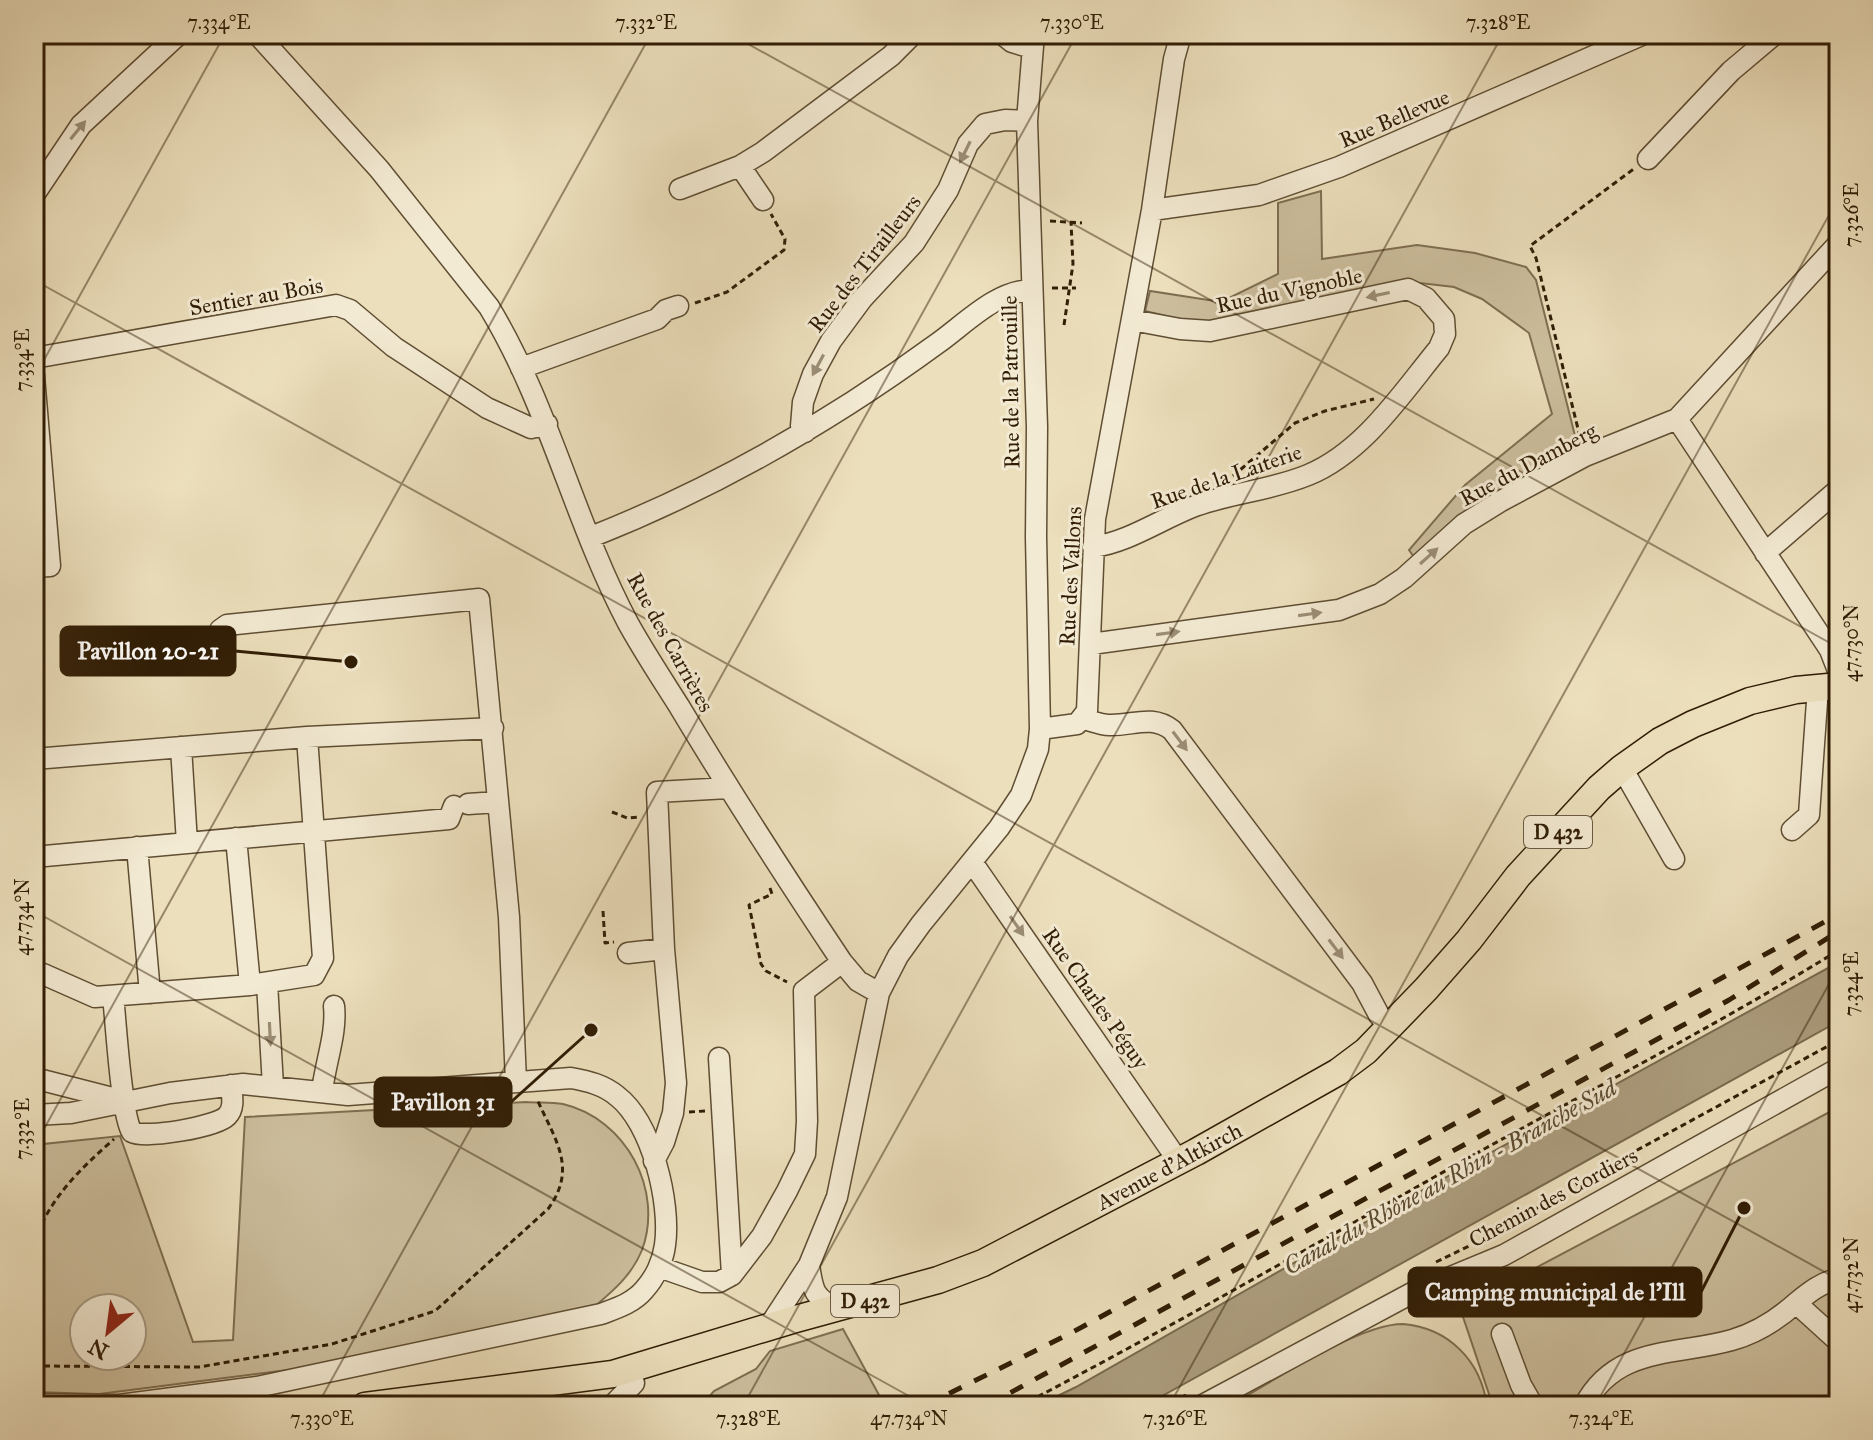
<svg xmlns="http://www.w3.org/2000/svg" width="1873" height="1440" font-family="'IM FELL Great Primer',serif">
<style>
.green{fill:#ccbe9d;stroke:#7e6e51;stroke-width:2;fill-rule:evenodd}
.water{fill:#ac9d7e;stroke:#7a6a4e;stroke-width:2}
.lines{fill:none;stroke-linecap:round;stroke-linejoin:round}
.minor-casing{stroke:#5f4e33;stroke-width:23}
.major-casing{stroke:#301d05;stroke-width:29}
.path{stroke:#301d05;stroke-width:3;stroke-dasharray:6 4;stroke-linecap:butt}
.minor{stroke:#f3ead3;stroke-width:20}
.major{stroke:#ecdfbc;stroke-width:26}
.rail{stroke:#301d05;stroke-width:5;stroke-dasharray:14 14;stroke-linecap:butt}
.oneway{fill:#9b8e76}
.ticks{fill:none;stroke:#301d05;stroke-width:2;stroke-opacity:0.45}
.labels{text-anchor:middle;stroke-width:6;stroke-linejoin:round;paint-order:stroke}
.shield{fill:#f3ead3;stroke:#6a5a43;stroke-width:2}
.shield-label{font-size:20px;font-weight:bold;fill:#301d05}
.street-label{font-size:22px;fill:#301d05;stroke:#f3ead3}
.water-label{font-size:24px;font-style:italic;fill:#5b4a2f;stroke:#f3ead3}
.leader{fill:none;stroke:#301d05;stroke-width:3}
.callout-dot{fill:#301d05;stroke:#f3ead3;stroke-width:3}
.callout{fill:#301d05;stroke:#301d05;stroke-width:3}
.callout-label{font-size:24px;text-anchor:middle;font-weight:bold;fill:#fff}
.neatline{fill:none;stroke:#301d05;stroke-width:3}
.ticks-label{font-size:20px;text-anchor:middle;fill:#301d05}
</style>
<rect width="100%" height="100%" fill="#ecdfbc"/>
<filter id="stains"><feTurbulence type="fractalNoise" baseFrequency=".0025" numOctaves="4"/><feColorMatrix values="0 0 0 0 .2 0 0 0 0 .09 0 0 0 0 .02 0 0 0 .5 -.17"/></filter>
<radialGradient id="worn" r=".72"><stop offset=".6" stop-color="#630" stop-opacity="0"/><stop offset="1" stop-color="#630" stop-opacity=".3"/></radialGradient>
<path class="green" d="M1321 191 1322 259 1417 245 1475 253 1526 267 1536 280 1579 452 1416 560 1409 550 1465 485 1552 414 1529 333 1482 299 1454 287 1403 281 1203 325 1145 311 1150 291 1221 302 1278 274V203Z
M526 1102C538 1103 551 1102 563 1104 626 1119 664 1190 642 1250 632 1275 613 1291 594 1307L320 1366 99 1394 34 1392V1145L120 1136 193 1342 233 1340 245 1117ZM84 1308H132V1356H84Z
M1839 1107V1406H1493L1460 1308Z
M1403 1324C1449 1328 1481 1361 1487 1406H1229C1272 1382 1358 1324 1403 1324Z
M843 1329 885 1406H701L714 1391 756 1369 770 1351Z"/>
<path class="water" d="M1839 962V1021L1144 1406H1037L1076 1387 1399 1203Z"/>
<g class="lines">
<defs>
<path id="minor" d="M257 34 379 169 489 307C549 406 574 521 628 623 644 652 662 679 679 706 731 793 786 878 842 962L858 981 879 993
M1002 34 1012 42 1032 48
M1648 159 1731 71 1775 34
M740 166 763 200
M680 189 740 166 763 152 891 56 913 34
M34 195 81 125 179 34
M1152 210 1259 195 1339 167 1644 34
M34 358 336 305 350 310 394 347 487 408 531 428 547 424
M521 368 657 319 666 310 678 306
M34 376 50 566 34 567
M1677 419 1830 650 1839 673
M805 432 801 426 803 402 813 374 831 341 862 299 914 243 948 190 968 144 985 124 1005 120 1027 121
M591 537C715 488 830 422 938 343 966 323 997 290 1032 290
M1093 547C1129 542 1161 519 1195 506 1231 493 1272 490 1308 475 1364 452 1402 393 1439 348L1445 334 1444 319 1426 298 1408 289 1210 331 1180 329 1132 320
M1765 553 1839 489
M218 637 220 630 227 625 479 599 509 917 516 1082
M1091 644 1339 610 1380 594 1404 578 1464 524 1501 501 1585 456 1677 419 1839 243
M1084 719C1092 721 1101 725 1109 725 1133 726 1151 714 1172 730L1362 983 1379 1015 1390 1027
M1040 729 1077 724 1087 711 1095 519 1152 210 1174 59 1181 34
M181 747 187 843
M34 759 307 737 493 728
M1622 768 1674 859
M468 804 498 802
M1792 830 1809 815 1818 687
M137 847 150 993
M34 857 449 819 454 806
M972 862 1179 1162
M628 953 664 949
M34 975 43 974 95 997 250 985 236 838
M267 983 273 1086
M250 985 314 975 323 958 307 737
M113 996C116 1022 121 1115 132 1132 145 1139 216 1127 227 1116 235 1108 232 1096 231 1085
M719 1058 732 1275
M34 1078 120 1100
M322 1092C325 1063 337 1034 334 1006
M34 1115 71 1113 170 1093 243 1084 348 1095 571 1078C588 1081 604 1085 617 1096 652 1123 671 1203 665 1245 663 1261 655 1278 644 1290 633 1303 617 1308 601 1314L257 1387 119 1405 34 1404
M654 1161 664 1142 673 1113 676 1083 664 949 657 792 728 788
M809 1265C813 1291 813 1296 837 1310
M659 1267 702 1282H719L732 1275 762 1236 787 1191 805 1154 807 1121 804 991 842 962
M1839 1279C1823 1281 1808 1293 1796 1303L1839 1342
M768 1328 809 1265 837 1197 879 993 898 956 921 924 999 828 1021 795 1038 749 1040 729 1036 537 1037 427 1027 121 1034 34
M1502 1334 1521 1385 1533 1406
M612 1406 634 1383
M1201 1406 1412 1293 1504 1255 1839 1068
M1584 1406C1616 1345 1676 1356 1732 1340 1756 1333 1777 1320 1796 1303"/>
<path id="major" d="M365 1406 613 1374 792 1320 938 1280 983 1263 1196 1152 1338 1072 1366 1051 1426 989 1469 940 1518 876 1599 788 1622 768 1660 741 1693 724 1750 701 1796 690 1839 686"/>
</defs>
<use href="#minor" class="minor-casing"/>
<use href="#major" class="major-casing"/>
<path class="path" d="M1050 221 1082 223
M1052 288H1076
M695 303 727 292 784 250 785 239 771 214
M1064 325 1073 264 1071 222
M1580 437 1536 258 1530 246 1635 168
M1233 476 1295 423 1325 411 1374 399
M612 812 627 818 639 817
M770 888 772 894 749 905 761 964 766 971 787 982
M603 911 605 943 614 942
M689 1112 705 1111
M34 1242C50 1198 79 1170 114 1139
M1436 1262 1500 1231 1586 1178 1839 1040
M34 1366 199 1367 332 1344 435 1311 548 1209C578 1168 555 1140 537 1099
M1020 1406C1177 1324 1331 1235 1486 1148 1604 1083 1724 1021 1839 950
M1166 1406 1186 1395"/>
<use href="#minor" class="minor"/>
<use href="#major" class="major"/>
<path class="rail" d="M924 1406 1071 1333 1839 914
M986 1406 1729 1000 1839 931"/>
</g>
<defs><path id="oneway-solid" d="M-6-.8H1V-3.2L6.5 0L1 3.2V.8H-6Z" transform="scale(2)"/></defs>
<g class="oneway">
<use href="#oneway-solid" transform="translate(78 130) rotate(-51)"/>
<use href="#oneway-solid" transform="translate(965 152) rotate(116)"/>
<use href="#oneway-solid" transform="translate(1378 295) rotate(168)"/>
<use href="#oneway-solid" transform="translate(818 365) rotate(118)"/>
<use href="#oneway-solid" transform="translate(1429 556) rotate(-42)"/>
<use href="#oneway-solid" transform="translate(1310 614) rotate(-8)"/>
<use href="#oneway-solid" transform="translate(1168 633) rotate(-8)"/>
<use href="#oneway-solid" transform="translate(1180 741) rotate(53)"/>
<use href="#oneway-solid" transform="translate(1017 926) rotate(55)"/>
<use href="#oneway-solid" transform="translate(1336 949) rotate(53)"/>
<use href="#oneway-solid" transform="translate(270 1034) rotate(87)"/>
</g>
<path class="ticks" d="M730 34 1839 648M34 280 1839 1280M34 378 225 34M34 911 927 1406M34 1147 651 34M317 1406 1077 34M743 1406 1503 34M1169 1406 1839 197M1595 1406 1839 966"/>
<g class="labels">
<g class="shield">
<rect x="1524" y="816" width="68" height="32" rx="6"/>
<rect x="831" y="1285" width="68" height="32" rx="6"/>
</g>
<g class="shield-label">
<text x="1558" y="839">D 432</text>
<text x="865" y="1308">D 432</text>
</g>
<g class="street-label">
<text transform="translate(1394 118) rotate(-23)" y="8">Rue Bellevue</text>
<text transform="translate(864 263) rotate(-52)" y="8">Rue des Tirailleurs</text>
<text transform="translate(1289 290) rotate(-12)" y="8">Rue du Vignoble</text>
<text transform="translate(256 296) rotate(-10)" y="8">Sentier au Bois</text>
<text transform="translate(1010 382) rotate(-91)" y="8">Rue de la Patrouille</text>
<text transform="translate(1528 464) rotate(-28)" y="8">Rue du Damberg</text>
<text transform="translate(1226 476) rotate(-19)" y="8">Rue de la Laiterie</text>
<text transform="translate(1070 576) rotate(-87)" y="8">Rue des Vallons</text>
<text transform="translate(671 642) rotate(61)" y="8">Rue des Carrières</text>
<text transform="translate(1096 998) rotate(55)" y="8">Rue Charles Péguy</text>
<text transform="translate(1169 1166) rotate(-28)" y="8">Avenue d'Altkirch</text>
<text transform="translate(1553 1197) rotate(-28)" y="8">Chemin des Cordiers</text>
</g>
<g class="water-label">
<text transform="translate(1450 1177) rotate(-29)" y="8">Canal du Rhône au Rhin - Branche Sud</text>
</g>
</g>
<path class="leader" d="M351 662L235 651M591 1030L511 1102M1744 1208L1701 1292"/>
<g class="callout-dot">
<circle cx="351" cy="662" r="8"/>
<circle cx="591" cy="1030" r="8"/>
<circle cx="1744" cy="1208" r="8"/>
</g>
<g class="callout">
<rect x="61" y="627" width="174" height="48" rx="8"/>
<rect x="375" y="1078" width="136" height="48" rx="8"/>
<rect x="1409" y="1268" width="292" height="48" rx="8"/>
</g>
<g class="callout-label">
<text x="148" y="659">Pavillon 20-21</text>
<text x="443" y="1110">Pavillon 31</text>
<text x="1555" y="1300">Camping municipal de l'Ill</text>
</g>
<rect width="1873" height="1440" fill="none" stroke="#ecdfbc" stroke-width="88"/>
<g transform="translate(108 1332) rotate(209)"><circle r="38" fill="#f3ead3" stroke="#a59881" stroke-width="2"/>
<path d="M0-6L14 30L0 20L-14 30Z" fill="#8f2418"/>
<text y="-12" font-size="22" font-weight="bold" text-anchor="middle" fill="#301d05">N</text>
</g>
<rect x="44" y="44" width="1785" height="1352" class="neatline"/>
<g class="ticks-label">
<text x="219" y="29">7.334°E</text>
<text x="646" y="29">7.332°E</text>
<text x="1072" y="29">7.330°E</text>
<text x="1498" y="29">7.328°E</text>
<text transform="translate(1851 215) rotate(-90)" y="7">7.326°E</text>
<text transform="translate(22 360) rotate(-90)" y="7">7.334°E</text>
<text transform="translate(1851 643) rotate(-90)" y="7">47.730°N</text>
<text transform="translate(22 917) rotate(-90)" y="7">47.734°N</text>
<text transform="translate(1851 984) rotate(-90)" y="7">7.324°E</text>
<text transform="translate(22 1129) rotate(-90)" y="7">7.332°E</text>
<text transform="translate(1851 1275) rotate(-90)" y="7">47.732°N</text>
<text x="322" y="1425">7.330°E</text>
<text x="748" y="1425">7.328°E</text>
<text x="909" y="1425">47.734°N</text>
<text x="1175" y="1425">7.326°E</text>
<text x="1601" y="1425">7.324°E</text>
</g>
<rect width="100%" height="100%" filter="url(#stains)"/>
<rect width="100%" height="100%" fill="url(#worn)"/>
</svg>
